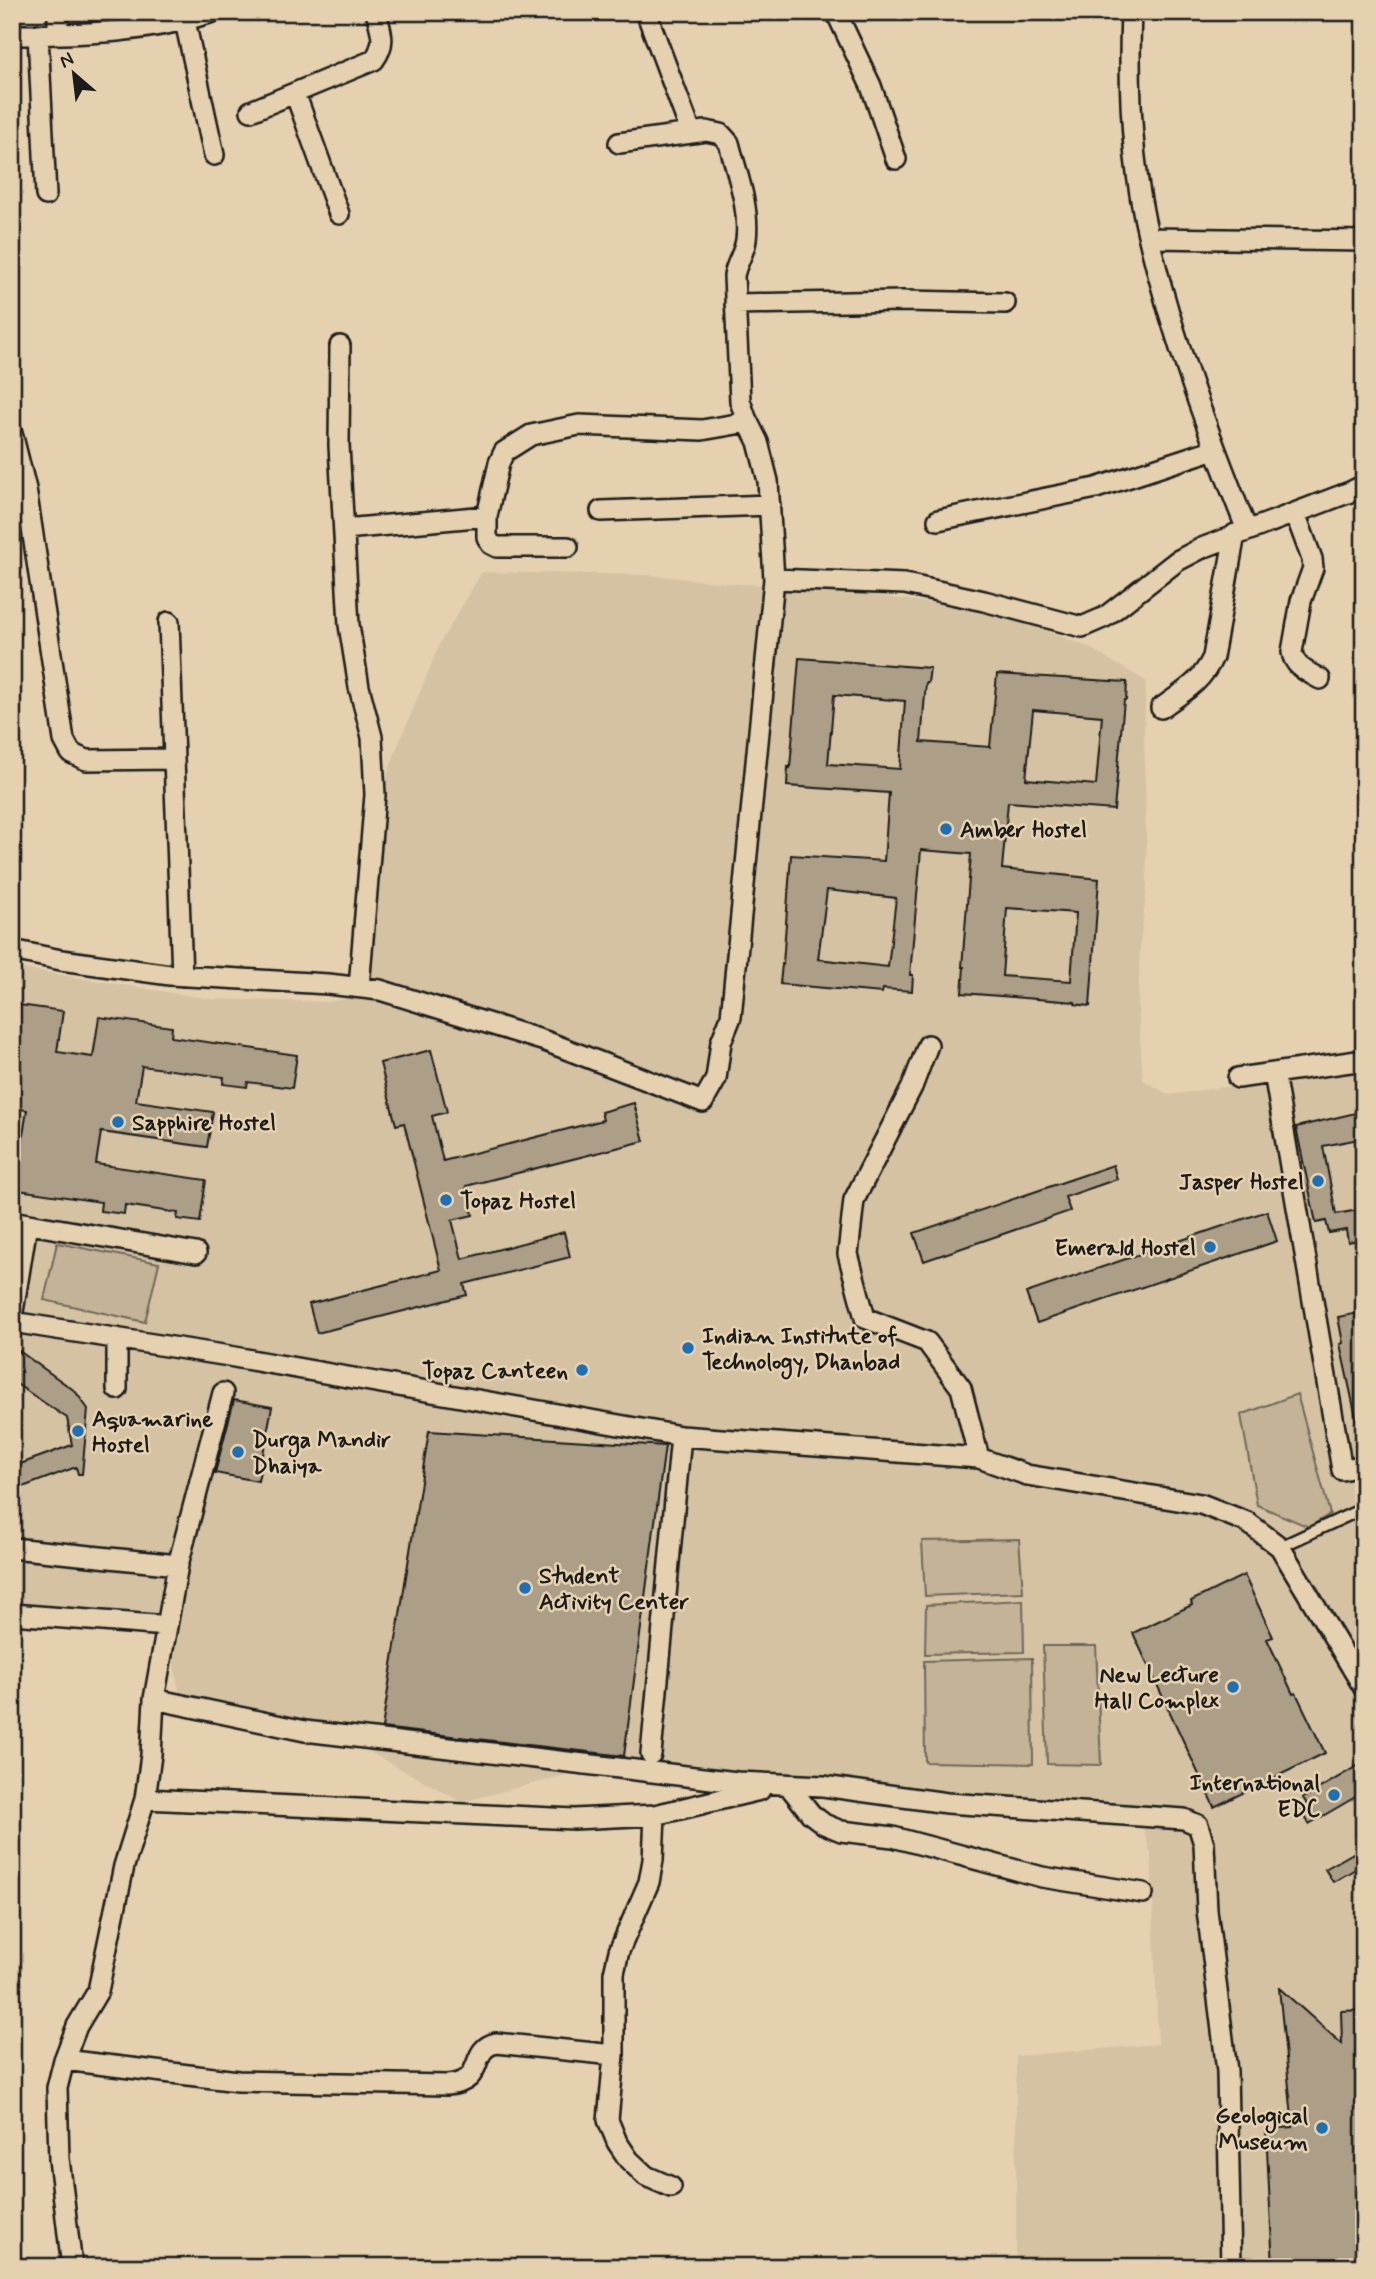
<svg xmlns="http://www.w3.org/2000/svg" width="1376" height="2279" font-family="Mynerve,sans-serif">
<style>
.built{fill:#d4c2a3}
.green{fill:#c4b397;stroke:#70685a;stroke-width:2}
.building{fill:#ad9f87;stroke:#1c1c1c;stroke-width:2;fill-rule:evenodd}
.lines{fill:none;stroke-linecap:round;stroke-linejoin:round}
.service-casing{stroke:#1c1c1c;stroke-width:15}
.minor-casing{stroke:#1c1c1c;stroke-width:24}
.service{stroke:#e5d1af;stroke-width:10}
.minor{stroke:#e5d1af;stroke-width:19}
.poi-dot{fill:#1f6fb2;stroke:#e5d1af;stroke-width:2.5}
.labels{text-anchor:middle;stroke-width:5;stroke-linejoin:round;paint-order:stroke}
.poi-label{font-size:23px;font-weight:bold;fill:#1c1c1c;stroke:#e5d1af;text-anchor:start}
</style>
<rect width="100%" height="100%" fill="#e5d1af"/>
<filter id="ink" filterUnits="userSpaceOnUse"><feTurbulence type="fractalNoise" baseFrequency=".0143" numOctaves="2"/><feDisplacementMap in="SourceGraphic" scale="14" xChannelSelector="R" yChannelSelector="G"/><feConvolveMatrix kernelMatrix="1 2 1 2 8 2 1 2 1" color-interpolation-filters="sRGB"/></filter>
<g filter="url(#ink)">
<path class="built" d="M482 572 648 575 740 584 804 586 997 612 1086 646 1146 681 1144 732 1147 887 1140 946 1138 1010 1143 1080 1169 1095 1246 1084 1326 1078 1364 1071V2267H1016V2056L1158 2044 1151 1854 1137 1808 913 1794 668 1762 624 1760 462 1802 331 1731 180 1695 163 1614 12 1602V967L210 999 329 1002 350 998 349 955 358 864 395 753 440 643Z"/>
<path class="green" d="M57 1243 159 1263 145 1322 44 1300Z
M1297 1394 1330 1514 1309 1527 1257 1505 1241 1415Z
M1019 1539 1023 1592 925 1596 922 1541Z
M1023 1600 1024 1652 925 1654 926 1605Z
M1043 1646H1096L1101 1765 1047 1764Z
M1032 1658 1033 1764 925 1762 924 1661Z"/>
<path class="building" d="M799 658 930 668 928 683H926L921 742 990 747 997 674 1127 682 1126 700H1124L1114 810 1008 802 1002 869 1099 879 1090 1006 1075 1004V1002L962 993 964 967H962L971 854 921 850 910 975H913L912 991 883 989 882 993 780 984 782 964H783L791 855 884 861 889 793 787 786 788 767 790 768ZM834 695 905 701 900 769 828 764ZM1033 710 1102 716 1096 785 1026 779ZM827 890 896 898 888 967 818 959ZM1007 908 1076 913 1071 981 1002 976Z
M12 1004 63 1011 57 1052 93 1057 99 1017 172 1027 171 1037 297 1055 292 1088 248 1082 247 1087 223 1084 224 1077 142 1066 136 1101 213 1112 207 1147 101 1132 96 1164 206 1180 200 1222 177 1219 178 1213 125 1205 124 1214 100 1211 101 1202 18 1190 20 1178 12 1177V1146L21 1148 27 1110 12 1108Z
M431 1050 447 1112 432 1116 443 1161 603 1120 601 1112 634 1103 644 1141 466 1186 473 1215 452 1220 462 1259 564 1232 570 1257 464 1284 467 1295 317 1333 309 1304 441 1270 404 1123 396 1125 380 1063Z
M1364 1111V1138L1323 1146 1336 1214 1364 1209V1239L1348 1242 1346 1230 1329 1233 1326 1221 1316 1223 1296 1127Z
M1113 1165 1117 1179 1065 1197 1070 1211 924 1261 914 1233Z
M1267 1211 1277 1241 1037 1323 1026 1293Z
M1364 1312V1422H1357L1340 1344 1343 1343 1338 1317Z
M12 1346 75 1391 88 1409 82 1474H78L76 1467 12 1491V1467L72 1445 67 1418 12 1381Z
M234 1400 272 1407 258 1481 215 1473Z
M429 1431 665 1446 624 1756 382 1728Z
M1244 1575 1273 1637 1267 1639 1293 1694 1296 1693 1325 1753 1214 1807 1133 1633 1192 1605 1191 1601Z
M1364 1762V1792L1309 1824 1300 1808 1307 1804 1303 1798Z
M1364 1847V1864L1333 1882 1325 1869Z
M1279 1988 1342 2044 1341 2011 1364 2010V2267H1273L1266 2129 1293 2127Z"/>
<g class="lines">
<defs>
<path id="service" d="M1280 1547 1364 1508"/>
<path id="minor" d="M646 12 691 132
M836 12 871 86 896 159
M1131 12C1128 87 1131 165 1149 239 1173 339 1209 435 1247 530
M185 21 214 155
M38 34 46 195
M58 34V12
M12 35C82 34 145 34 213 12
M295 93 339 214
M251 111 374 60C387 42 381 32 376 12
M1149 238 1364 241
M735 304 903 301 1005 303
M340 346 339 445 349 625 359 687 372 737 375 795 359 987
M12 433 26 489 64 740 71 753 86 760 174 759
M601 511 770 505
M1295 513 1312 559 1313 568 1301 601 1292 652C1294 667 1308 672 1320 679
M938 520 1096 488 1215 449
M345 529 487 516
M568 547H497L491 544 487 537V516L499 463 504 452 531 435 579 425 702 430 748 422
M774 579 905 584 984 601 1082 627 1105 617 1177 561 1202 548 1350 492 1364 485
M169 622 182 976
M1161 708C1183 692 1202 682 1213 657L1235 534
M12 950 61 960 170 975 328 984 380 990 545 1041 703 1102 716 1079 721 1042 731 1017 774 579 768 481 758 442 746 418 740 401 734 276C736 263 744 254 746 240 750 208 737 174 729 143L721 134 706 131 619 143
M928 1045 912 1087 854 1200 848 1254 865 1318 927 1342 961 1388 979 1458
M1274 1073 1342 1470 1364 1465
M1238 1078 1364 1060
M12 1221 196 1253
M12 1318 27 1224
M12 1322 223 1355 681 1436 979 1458 1027 1475 1201 1504 1247 1522 1280 1547 1364 1688
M117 1338V1389
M12 1548 178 1565
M12 1614 167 1626
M154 1699 305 1731 737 1782 823 1786 947 1803 1184 1819 1198 1825 1204 1844 1207 1910 1227 2071 1231 2267
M651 1754 681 1436
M789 1786 811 1814 824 1824 841 1831 893 1837 1042 1877 1143 1893
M145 1799 574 1819 655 1815 760 1790
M655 1815 653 1860 649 1882 619 1951 614 1973V2055L608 2120 617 2142 629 2160 646 2176 671 2187
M64 2060 238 2081 447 2085C488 2082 467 2050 496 2043L614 2055
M72 2267 59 2159 57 2088 64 2060 77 2026 98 1991 124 1866 145 1799 151 1755 154 1699 178 1565 223 1393"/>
</defs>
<use href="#service" class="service-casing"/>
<use href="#minor" class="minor-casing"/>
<use href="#service" class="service"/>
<use href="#minor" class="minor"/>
</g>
</g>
<g class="poi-dot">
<circle cx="946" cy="829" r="7"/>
<circle cx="118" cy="1122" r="7"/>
<circle cx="1318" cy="1181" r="7"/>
<circle cx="446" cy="1200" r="7"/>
<circle cx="1210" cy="1247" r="7"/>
<circle cx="688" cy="1348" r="7"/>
<circle cx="582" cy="1370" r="7"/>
<circle cx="78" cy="1431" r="7"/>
<circle cx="238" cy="1452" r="7"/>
<circle cx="525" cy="1588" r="7"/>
<circle cx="1233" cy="1687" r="7"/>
<circle cx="1334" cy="1795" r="7"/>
<circle cx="1322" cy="2128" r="7"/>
</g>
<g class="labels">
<g class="poi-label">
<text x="960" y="837">Amber Hostel</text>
<text x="132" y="1130">Sapphire Hostel</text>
<text x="1304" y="1189" text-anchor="end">Jasper Hostel</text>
<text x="460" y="1208">Topaz Hostel</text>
<text x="1196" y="1255" text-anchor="end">Emerald Hostel</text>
<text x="702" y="1343">Indian Institute of<tspan x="702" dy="26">Technology, Dhanbad</tspan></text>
<text x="568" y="1378" text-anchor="end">Topaz Canteen</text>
<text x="92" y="1426">Aquamarine<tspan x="92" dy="26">Hostel</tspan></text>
<text x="252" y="1447">Durga Mandir<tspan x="252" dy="26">Dhaiya</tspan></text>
<text x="539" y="1583">Student<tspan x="539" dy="26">Activity Center</tspan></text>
<text x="1219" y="1682" text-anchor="end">New Lecture<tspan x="1219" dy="26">Hall Complex</tspan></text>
<text x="1320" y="1790" text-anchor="end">International<tspan x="1320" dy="26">EDC</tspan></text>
<text x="1308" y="2123" text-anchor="end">Geological<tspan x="1308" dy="26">Museum</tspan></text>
</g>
</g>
<rect width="1376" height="2279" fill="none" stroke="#e5d1af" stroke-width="42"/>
<rect x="21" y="21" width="1334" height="2237" fill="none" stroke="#1c1c1c" stroke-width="2.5" filter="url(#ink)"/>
<g transform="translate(74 74) rotate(332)" stroke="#e5d1af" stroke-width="5" paint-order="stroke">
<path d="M0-5L12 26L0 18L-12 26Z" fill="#1c1c1c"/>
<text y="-10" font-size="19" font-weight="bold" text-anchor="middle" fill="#1c1c1c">N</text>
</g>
</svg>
